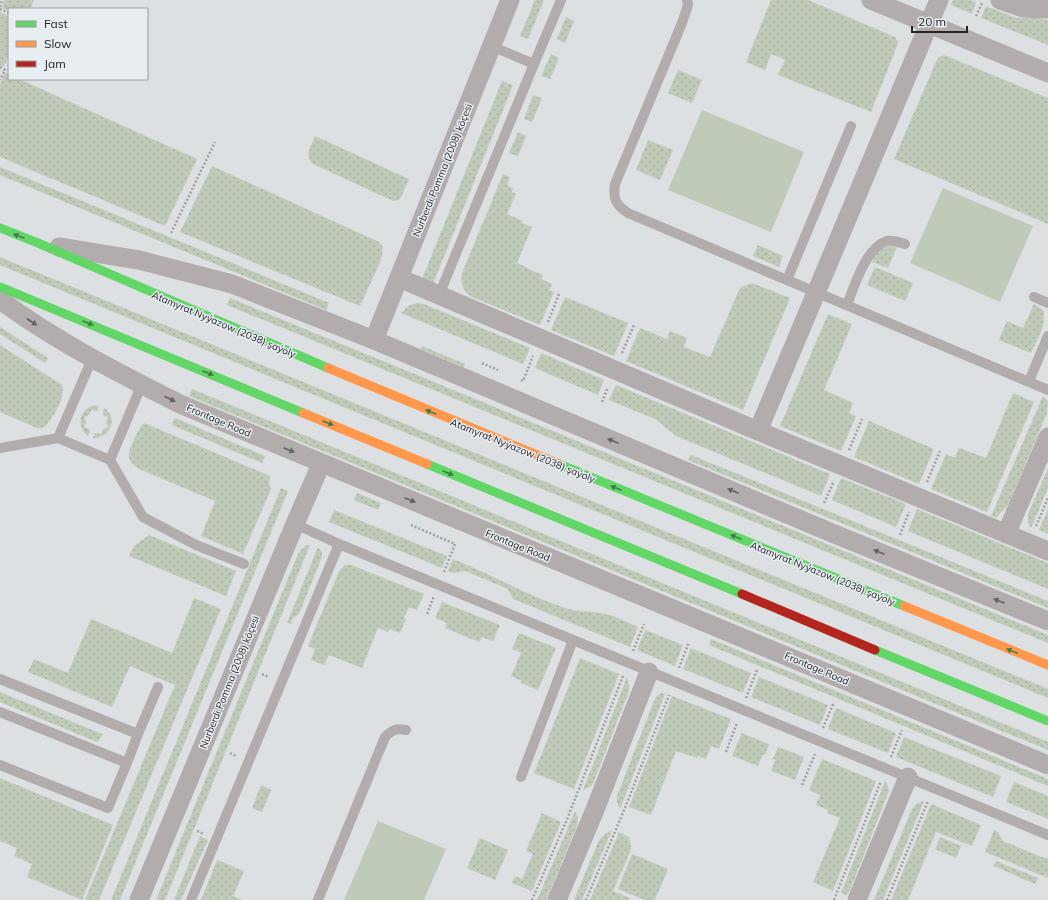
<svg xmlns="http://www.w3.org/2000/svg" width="1048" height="900" font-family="Mulish,sans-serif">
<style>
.grass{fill:url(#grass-dots)}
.pitch{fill:#c0cab9}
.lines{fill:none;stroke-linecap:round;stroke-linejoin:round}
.path{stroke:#a29fa0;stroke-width:2.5;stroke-dasharray:2 2;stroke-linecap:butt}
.lane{stroke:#b2acac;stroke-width:10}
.street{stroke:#b2acac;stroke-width:19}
.fast{stroke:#63d668;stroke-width:9}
.slow{stroke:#ff974d;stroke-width:9}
.jam{stroke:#b3261e;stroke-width:9}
.oneway{fill:#427d47}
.oneway2{fill:#636162}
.labels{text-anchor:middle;stroke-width:3;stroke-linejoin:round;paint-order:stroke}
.street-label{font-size:10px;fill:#222426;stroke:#e8edf2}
</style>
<defs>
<pattern id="grass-dots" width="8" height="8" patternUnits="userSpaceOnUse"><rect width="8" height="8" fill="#c0cab9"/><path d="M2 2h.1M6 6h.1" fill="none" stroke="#a5ad9f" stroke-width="1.8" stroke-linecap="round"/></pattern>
</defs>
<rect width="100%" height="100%" fill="#dde0e3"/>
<path class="grass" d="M4 0H34L30 9H9V11L2 8Z
M535 0H544L528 39 520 36Z
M771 0H808L895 37 898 42 897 46 871 112 778 75 785 60 771 54 765 70 746 62Z
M953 0H970L976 2 972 14 951 5Z
M986 6 1016 18H1038L1048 20V45L981 18Z
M0 12 9 16V55L4 66 0 65Z
M566 17 574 21 565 43 557 39Z
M551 54 559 58 550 79 541 76Z
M944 55 1048 98V224L894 159 936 62 939 57Z
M678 70 702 80 692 103 668 93Z
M5 73 9 74V79H19L197 159 165 226 0 157V85Z
M502 81 513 85 433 284 422 279Z
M533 95 542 98 532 122 524 119Z
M518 132 526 136 518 156 509 153Z
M315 136 409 179 401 197 398 200 393 201 313 164C304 155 311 146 315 136Z
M648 140 673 150 660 180 636 170Z
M212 166 379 242 383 247 381 260 360 306 180 232Z
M0 167 329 303 326 310 0 175Z
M503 174 510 177 507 185 513 188 512 192 516 194 507 214 523 221 522 223 532 227 517 263 528 268V269L543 275 541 279 552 284 549 290 554 292 540 325 472 297C463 291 460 284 462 273Z
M758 245 783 256 779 267 753 256Z
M889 246 897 247 888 268 872 262C876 254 880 249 889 246Z
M0 257 1048 689V698L0 265Z
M875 267 913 283 905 301 867 285Z
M752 283 790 298 743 410 626 361 640 328 667 339 670 331 687 338 684 347 710 357 739 290 741 287Z
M565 297 628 323 614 356 551 330Z
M230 298 1048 635V643L227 305Z
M417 303 424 304 530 348 523 364 401 313 408 306Z
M1034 304 1043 310C1047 325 1037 340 1031 353L999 340 1007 321 1023 328Z
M828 314 852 324 824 390 853 403 849 413 856 416 841 451 780 426Z
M0 327 48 358 45 363 0 334Z
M0 345 62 385C66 398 53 417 46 426L41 428H37L0 412Z
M422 346 465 364 464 367 421 349Z
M541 353 604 380 598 395 535 368Z
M616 385 830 474 821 496 676 436 655 419 609 400Z
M192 389 1048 742V750L189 396Z
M1013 393 1034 402 987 512 931 489 946 454 955 458 959 448 986 458Z
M1043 396 1048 401 1047 413 1008 505 996 518 991 516Z
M93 406H99L97 411 91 410 89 415 84 417 86 422 84 427 89 429 90 431 88 436C77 427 78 410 93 406Z
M104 408C119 418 110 439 93 438L95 433 101 434 103 429 108 427 106 422 108 417 103 415V413Z
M175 418 265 456 262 463 172 425Z
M869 421 934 449 919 484 854 457Z
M144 423 270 476 269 484 271 489 243 554 201 536 215 501 139 469C135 466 130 463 129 457 128 450 139 427 144 423Z
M691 455 1048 601V608L688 460Z
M1048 468V488L1031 528 1028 523V514Z
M841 478 906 504 896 527 832 500Z
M281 488 288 491 120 900H111Z
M357 493 381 503 378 510 354 500Z
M917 509 1048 563V589L908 531Z
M1048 509V534L1039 530Z
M334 510 447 556 442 568 329 522Z
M149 535 236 571 226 596 129 556 134 546Z
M307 545H310L165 900H156L298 554 301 550Z
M318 547 322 552V557L299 614 293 618 291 624 287 623Z
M453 559C491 574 526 595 565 608 577 612 589 611 601 613 614 615 626 622 638 627L630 647 513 599 508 589 465 571 453 573 448 571Z
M345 565H351L424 594 417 610 409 607 404 618 406 619 400 633 390 629 388 632 378 628 362 668 329 655 324 665 311 660 315 649 308 646 339 571Z
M194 598 221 609 99 900H85L175 685 130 666 112 707 28 672 34 659 68 673 91 619 172 653Z
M442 602 500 625 493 641 482 637 479 642 445 628 447 623 435 618Z
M645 630 683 645 675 666 637 650Z
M519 633 556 648 538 690 521 683 522 681 511 676 521 653 512 649Z
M711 639 1048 779V786L709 645Z
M691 648 751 673 743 693 683 669Z
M580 658 619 674 574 789 534 773Z
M627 677 629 684V691L593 784 590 787 583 790Z
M759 677 828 705 820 725 751 697Z
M0 692 102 734H103L100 739 97 742 0 702Z
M661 693 665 694 620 809 617 802V796L654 701 656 697Z
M672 696 731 719 719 749 711 746 706 759 698 756 697 758 676 751 651 815 629 807Z
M836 708 896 733 888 753 828 729Z
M742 733 769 744 765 755 763 754 758 766 732 756Z
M904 737 1001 776 993 797 896 757Z
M778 747 804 757 795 780 771 771 775 760 773 759Z
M822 759 876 781 833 891 813 882 840 818 827 813 828 810 816 805 820 795 809 790Z
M0 778 113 825 82 900 27 877 32 864 14 856 17 848 0 841Z
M885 781 888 786 889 791 850 890 846 895 841 893Z
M1014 782 1048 796V819L1006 802Z
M261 785 271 790 262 812 252 808Z
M924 801 883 900H874L912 809 916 804Z
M931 804 981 825 972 846 936 832 908 900H891Z
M575 811 578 817 577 826 546 900H537Z
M542 813 561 822 532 891 512 883 515 876 522 879 533 854 526 851Z
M612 830 582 900H574L599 840 606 833Z
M994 830 998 832 1003 841 1044 858H1048V878L985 852Z
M619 832 629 837 631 846V850L613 891 630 898 629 900H590Z
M200 836 208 840 181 900H174Z
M940 837 961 846 956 858 935 849Z
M480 838 508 850 495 880 467 868Z
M632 854 668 869 655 900H645L618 889Z
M217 860 244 871 233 896 243 900H201Z
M996 861 1038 878 1035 884 994 866Z"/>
<path class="pitch" d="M702 110 804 152 771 232 668 190Z
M943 188 1033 226 1000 302 910 263Z
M378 821 446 849 424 900H344Z"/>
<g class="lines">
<path class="path" d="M0 7 2 0
M0 9 9 13
M976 16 982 3
M0 67 5 70 0 80
M171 233 215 142
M548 322 559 294
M622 353 634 325
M482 363 498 370
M521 380 523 381 533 356
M602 402 608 387
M849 450 862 419
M927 482 940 451
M824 503 834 481
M411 525 455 544 444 572
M1036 526 1048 498
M900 535 909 512
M427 614 434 596
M633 651 644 624
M679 668 689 642
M262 674 269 677
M746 698 757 670
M823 728 834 702
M726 752 737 723
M230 753 236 756
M891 757 902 730
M802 785 815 754
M197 831 204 834
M532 900 568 817 623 676
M586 900 625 808 669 695
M834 900 881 781
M887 900 928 801"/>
<path class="lane" d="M687 0 688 5 682 23 615 184C613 199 615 204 628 213L1048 390
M491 46 534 64
M787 280 851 126
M439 295 534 64 561 0
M1034 297 1048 303
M847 305C854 287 866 247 887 241 893 240 899 242 905 244
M92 359 58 438 110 460 142 384
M1029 381 1048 336
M0 448 58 438
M110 460 143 517 196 545 244 564
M295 524 339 544 573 640 1048 835
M0 679 138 734 127 763 0 712
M138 734 158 687
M0 765 108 808 127 763
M521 777 573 640
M191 900 339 544
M318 900 385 737C392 730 396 728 406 730"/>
<path class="street" d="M871 0 1048 73
M1000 0 1023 8 1048 9
M59 247 139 260 232 284 374 340 832 533 1048 621
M399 278 758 431 1048 551
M0 300C56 341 118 373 180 404L1048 765
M374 340 510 0
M758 431 939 0
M1006 534 1048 437
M139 900 295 524 321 464
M557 900 594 812 649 672
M857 900 908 777"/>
<path class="fast" d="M0 228 38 243 328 368
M0 287 303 413
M427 464 742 594
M559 464 904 606
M875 650 1048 721"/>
<path class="slow" d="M328 368 559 464
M303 413 427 464
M904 606 1048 665"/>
<path class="jam" d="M742 594 875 650"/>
</g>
<defs><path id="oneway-solid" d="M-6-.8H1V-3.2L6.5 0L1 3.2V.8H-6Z"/></defs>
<g class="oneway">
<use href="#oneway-solid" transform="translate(19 236) rotate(-159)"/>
<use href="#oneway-solid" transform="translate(88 323) rotate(23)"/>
<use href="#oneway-solid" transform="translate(208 373) rotate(23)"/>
<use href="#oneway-solid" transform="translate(431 412) rotate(-158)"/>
<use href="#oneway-solid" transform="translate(328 423) rotate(23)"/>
<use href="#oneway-solid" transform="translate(448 473) rotate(23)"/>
<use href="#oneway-solid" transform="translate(616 488) rotate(-158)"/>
<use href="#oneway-solid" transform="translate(736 537) rotate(-158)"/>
<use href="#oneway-solid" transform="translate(1012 651) rotate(-158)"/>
</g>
<g class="oneway2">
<use href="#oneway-solid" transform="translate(32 322) rotate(33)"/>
<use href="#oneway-solid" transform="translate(170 399) rotate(27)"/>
<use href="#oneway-solid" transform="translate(613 441) rotate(-157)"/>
<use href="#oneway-solid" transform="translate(289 450) rotate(23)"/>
<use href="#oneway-solid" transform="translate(733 491) rotate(-157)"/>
<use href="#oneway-solid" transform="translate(410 500) rotate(22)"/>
<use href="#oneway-solid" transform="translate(879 552) rotate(-158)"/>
<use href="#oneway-solid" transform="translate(999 601) rotate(-158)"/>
</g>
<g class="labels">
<g class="street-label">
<text transform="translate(442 170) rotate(-68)" y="4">Nurberdi Pomma (2008) köçesi</text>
<text transform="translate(224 324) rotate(23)" y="4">Atamyrat Nyýazow (2038) şaýoly</text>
<text transform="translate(219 420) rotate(23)" y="4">Frontage Road</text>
<text transform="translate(523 450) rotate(22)" y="4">Atamyrat Nyýazow (2038) şaýoly</text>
<text transform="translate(518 545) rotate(22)" y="4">Frontage Road</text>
<text transform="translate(823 573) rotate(22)" y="4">Atamyrat Nyýazow (2038) şaýoly</text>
<text transform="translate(817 668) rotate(23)" y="4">Frontage Road</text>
<text transform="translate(229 682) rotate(-68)" y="4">Nurberdi Pomma (2008) köçesi</text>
</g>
</g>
<rect x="8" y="8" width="140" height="72" fill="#e8edf2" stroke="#999da0"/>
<rect x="16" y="21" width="20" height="6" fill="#63d668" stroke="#999da0"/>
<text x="44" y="28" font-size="12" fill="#222426">Fast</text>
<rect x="16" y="41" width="20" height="6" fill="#ff974d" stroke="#999da0"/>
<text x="44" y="48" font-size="12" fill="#222426">Slow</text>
<rect x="16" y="61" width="20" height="6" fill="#b3261e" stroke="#999da0"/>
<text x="44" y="68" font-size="12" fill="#222426">Jam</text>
<path d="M912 26v6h55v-6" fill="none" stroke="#222426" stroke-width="2"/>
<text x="918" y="26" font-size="12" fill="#222426" stroke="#e8edf2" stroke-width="3" paint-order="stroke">20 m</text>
</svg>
